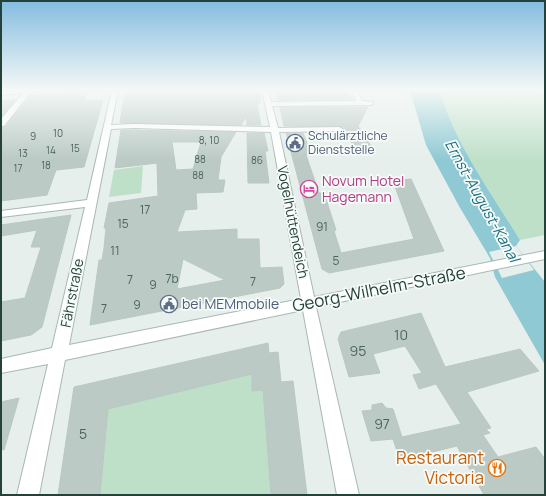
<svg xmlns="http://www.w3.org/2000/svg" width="546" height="496" font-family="Manrope,sans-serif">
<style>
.green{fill:#bfe0c8}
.water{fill:#8ec9d4}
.pier{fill:#e6efeb}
.building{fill:#bbcac4;stroke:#b8c9c2;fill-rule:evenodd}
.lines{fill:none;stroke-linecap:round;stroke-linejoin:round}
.minor-casing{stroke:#a8b8b2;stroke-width:2}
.minor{fill:#fff;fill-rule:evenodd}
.labels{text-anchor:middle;stroke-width:3.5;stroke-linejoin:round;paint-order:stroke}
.far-number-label{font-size:10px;fill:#4a645c}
.far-service-label{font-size:12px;fill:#4e5e75;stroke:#f7fbf9;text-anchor:start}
.number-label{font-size:12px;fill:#4a645c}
.hotel-label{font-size:14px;fill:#b23c85;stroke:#f7fbf9;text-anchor:start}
.street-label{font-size:14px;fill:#24423a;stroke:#f7fbf9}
.service-label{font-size:14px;fill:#4e5e75;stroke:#f7fbf9;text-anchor:start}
.near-number-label{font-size:14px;fill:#4a645c}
.water-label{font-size:15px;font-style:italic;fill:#1c6f80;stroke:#f7fbf9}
.near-street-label{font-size:17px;fill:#24423a;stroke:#f7fbf9}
.near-food-label{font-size:17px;fill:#c56008;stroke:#f7fbf9;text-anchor:end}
</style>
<rect width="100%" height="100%" fill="#e6efeb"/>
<path class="green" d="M440 90H529L545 95V235L520 240C492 194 454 143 440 90Z
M143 166 141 193 109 197 114 170Z
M252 374V391L263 390 271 495H100L108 409Z"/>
<path class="water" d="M410 90H440C454 143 492 194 520 240L516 246 545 282V365L495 277 490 258 459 206 426 145Z"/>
<path class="pier" d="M516 246 534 270 502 278 489 252Z"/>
<path class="building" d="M88 90 84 101 103 100 84 167 56 170 47 195 1 201V128L5 127 31 95Z
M126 90H216L245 92V90H260V104H257L261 125H247L246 117 241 125 122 123 120 122 124 98H125Z
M276 90H347L352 100H278Z
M15 100 1 117V101Z
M280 107H368L358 126 373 149 355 150 344 127 284 126Z
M121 130 236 132 221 157 218 180H225L223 192 196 193 197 209 185 210 177 232 237 229V239H259L260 268 282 267 284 284 280 288 90 325 99 260H102L104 248 106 228H104L109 203 158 196 157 163 115 168ZM172 142H201L193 169 176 170ZM183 259 225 280 177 289Z
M247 133H264L268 151H265L269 183H248Z
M286 133H303L311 154 306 155 319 193H324L336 230 334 231 341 253 414 239 393 181 411 179 444 251 329 273 322 269Z
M71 215 42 327 31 335 1 341V302L25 298 41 247H31L37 230 1 236V225Z
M421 313 445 367 520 349 539 371 467 392 491 428 486 429 490 433 483 435 498 457 536 447 545 459V495H484L457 446 400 460 393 439 371 441 362 411 372 410V405L382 403 386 408 393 409 402 437 461 424 436 384 419 389 413 375 422 373 405 346 373 354 380 373 349 377 338 339 341 332Z
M268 343 269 353 278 352 281 382 293 381 307 495H271L263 390 252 391V374L108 409 100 495H58L74 387Z
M19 398 4 450 1 449V402Z"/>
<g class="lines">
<defs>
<path id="minor" d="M13 90H43L30 93 4 126H1V119L23 93 1 95V91Z
M112 90H118L111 125 134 124 270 127 262 90H268L271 102 356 101 351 90H357L362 101 373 102V104L371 105 272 106 278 128 339 127 343 129 339 131 279 132 314 297 545 251V259L316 307 359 495H337L303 310 65 360 39 495H17L48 364 1 373V359L52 348 85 207 1 217V211L87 200ZM134 128 271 132 301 299 69 345 111 129Z"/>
</defs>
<use href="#minor" class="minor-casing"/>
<use href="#minor" class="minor"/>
</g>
<linearGradient id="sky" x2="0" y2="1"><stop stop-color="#84bce0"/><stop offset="0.56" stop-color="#f4f8f6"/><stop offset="1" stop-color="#f4f8f6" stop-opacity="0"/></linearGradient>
<rect width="546" height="160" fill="url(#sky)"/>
<defs>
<symbol id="civic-ring" viewBox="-11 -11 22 22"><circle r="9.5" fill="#f7fbf9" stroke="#5c6f8a" stroke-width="1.5"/><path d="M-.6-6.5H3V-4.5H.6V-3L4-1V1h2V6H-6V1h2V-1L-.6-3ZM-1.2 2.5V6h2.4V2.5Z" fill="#5c6f8a"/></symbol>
<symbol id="hotel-ring" viewBox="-11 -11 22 22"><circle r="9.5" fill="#f7fbf9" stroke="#d1479c" stroke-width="1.5"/><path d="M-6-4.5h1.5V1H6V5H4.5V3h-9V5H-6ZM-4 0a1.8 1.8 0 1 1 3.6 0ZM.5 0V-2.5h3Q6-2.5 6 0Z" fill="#d1479c"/></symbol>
<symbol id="restaurant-ring" viewBox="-11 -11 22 22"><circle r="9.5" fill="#f7fbf9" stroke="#e8710a" stroke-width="1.5"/><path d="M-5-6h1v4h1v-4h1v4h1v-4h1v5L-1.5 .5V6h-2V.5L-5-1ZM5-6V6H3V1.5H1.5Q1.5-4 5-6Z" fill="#e8710a"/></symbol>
</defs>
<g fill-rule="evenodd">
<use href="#civic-ring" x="285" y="133" width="20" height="20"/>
<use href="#hotel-ring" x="299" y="179" width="20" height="20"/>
<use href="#civic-ring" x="159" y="294" width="20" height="20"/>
<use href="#restaurant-ring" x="487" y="458" width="20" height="20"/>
</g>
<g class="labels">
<g class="far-number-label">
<text x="58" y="137">10</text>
<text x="33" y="140">9</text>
<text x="209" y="144">8, 10</text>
<text x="75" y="152">15</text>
<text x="51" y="154">14</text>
<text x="23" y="157">13</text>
<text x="200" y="163">88</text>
<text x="257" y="164">86</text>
<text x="46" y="169">18</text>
<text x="18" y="172">17</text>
<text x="198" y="179">88</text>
</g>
<g class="far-service-label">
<text x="308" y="140">Schulärztliche<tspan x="308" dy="14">Dienststelle</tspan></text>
</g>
<g class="number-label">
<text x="145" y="214">17</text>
<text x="123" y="228">15</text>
<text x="322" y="231">91</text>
<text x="115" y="255">11</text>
<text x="336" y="265">5</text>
<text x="172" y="283">7b</text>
<text x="130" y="284">7</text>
<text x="253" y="286">7</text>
<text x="153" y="289">9</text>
<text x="137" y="309">9</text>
<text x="104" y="313">7</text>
</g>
<g class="hotel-label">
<text x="322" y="186">Novum Hotel<tspan x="322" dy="16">Hagemann</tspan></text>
</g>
<g class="street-label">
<text transform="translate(293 222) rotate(79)" y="5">Vogelhüttendeich</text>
<text transform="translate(72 293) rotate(-79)" y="5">Fährstraße</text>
</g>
<g class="service-label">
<text x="182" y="309">bei MEMmobile</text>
</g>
<g class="near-number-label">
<text x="401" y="340">10</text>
<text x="358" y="356">95</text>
<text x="382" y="429">97</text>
<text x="83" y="439">5</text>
</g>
<g class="water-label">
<text transform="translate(482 201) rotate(61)" y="5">Ernst-August-Kanal</text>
</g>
<g class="near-street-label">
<text transform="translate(379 289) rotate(-11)" y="6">Georg-Wilhelm-Straße</text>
</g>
<g class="near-food-label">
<text x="484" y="464">Restaurant<tspan x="484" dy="20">Victoria</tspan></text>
</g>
</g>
<rect width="546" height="496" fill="none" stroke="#24423a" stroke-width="4"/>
</svg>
